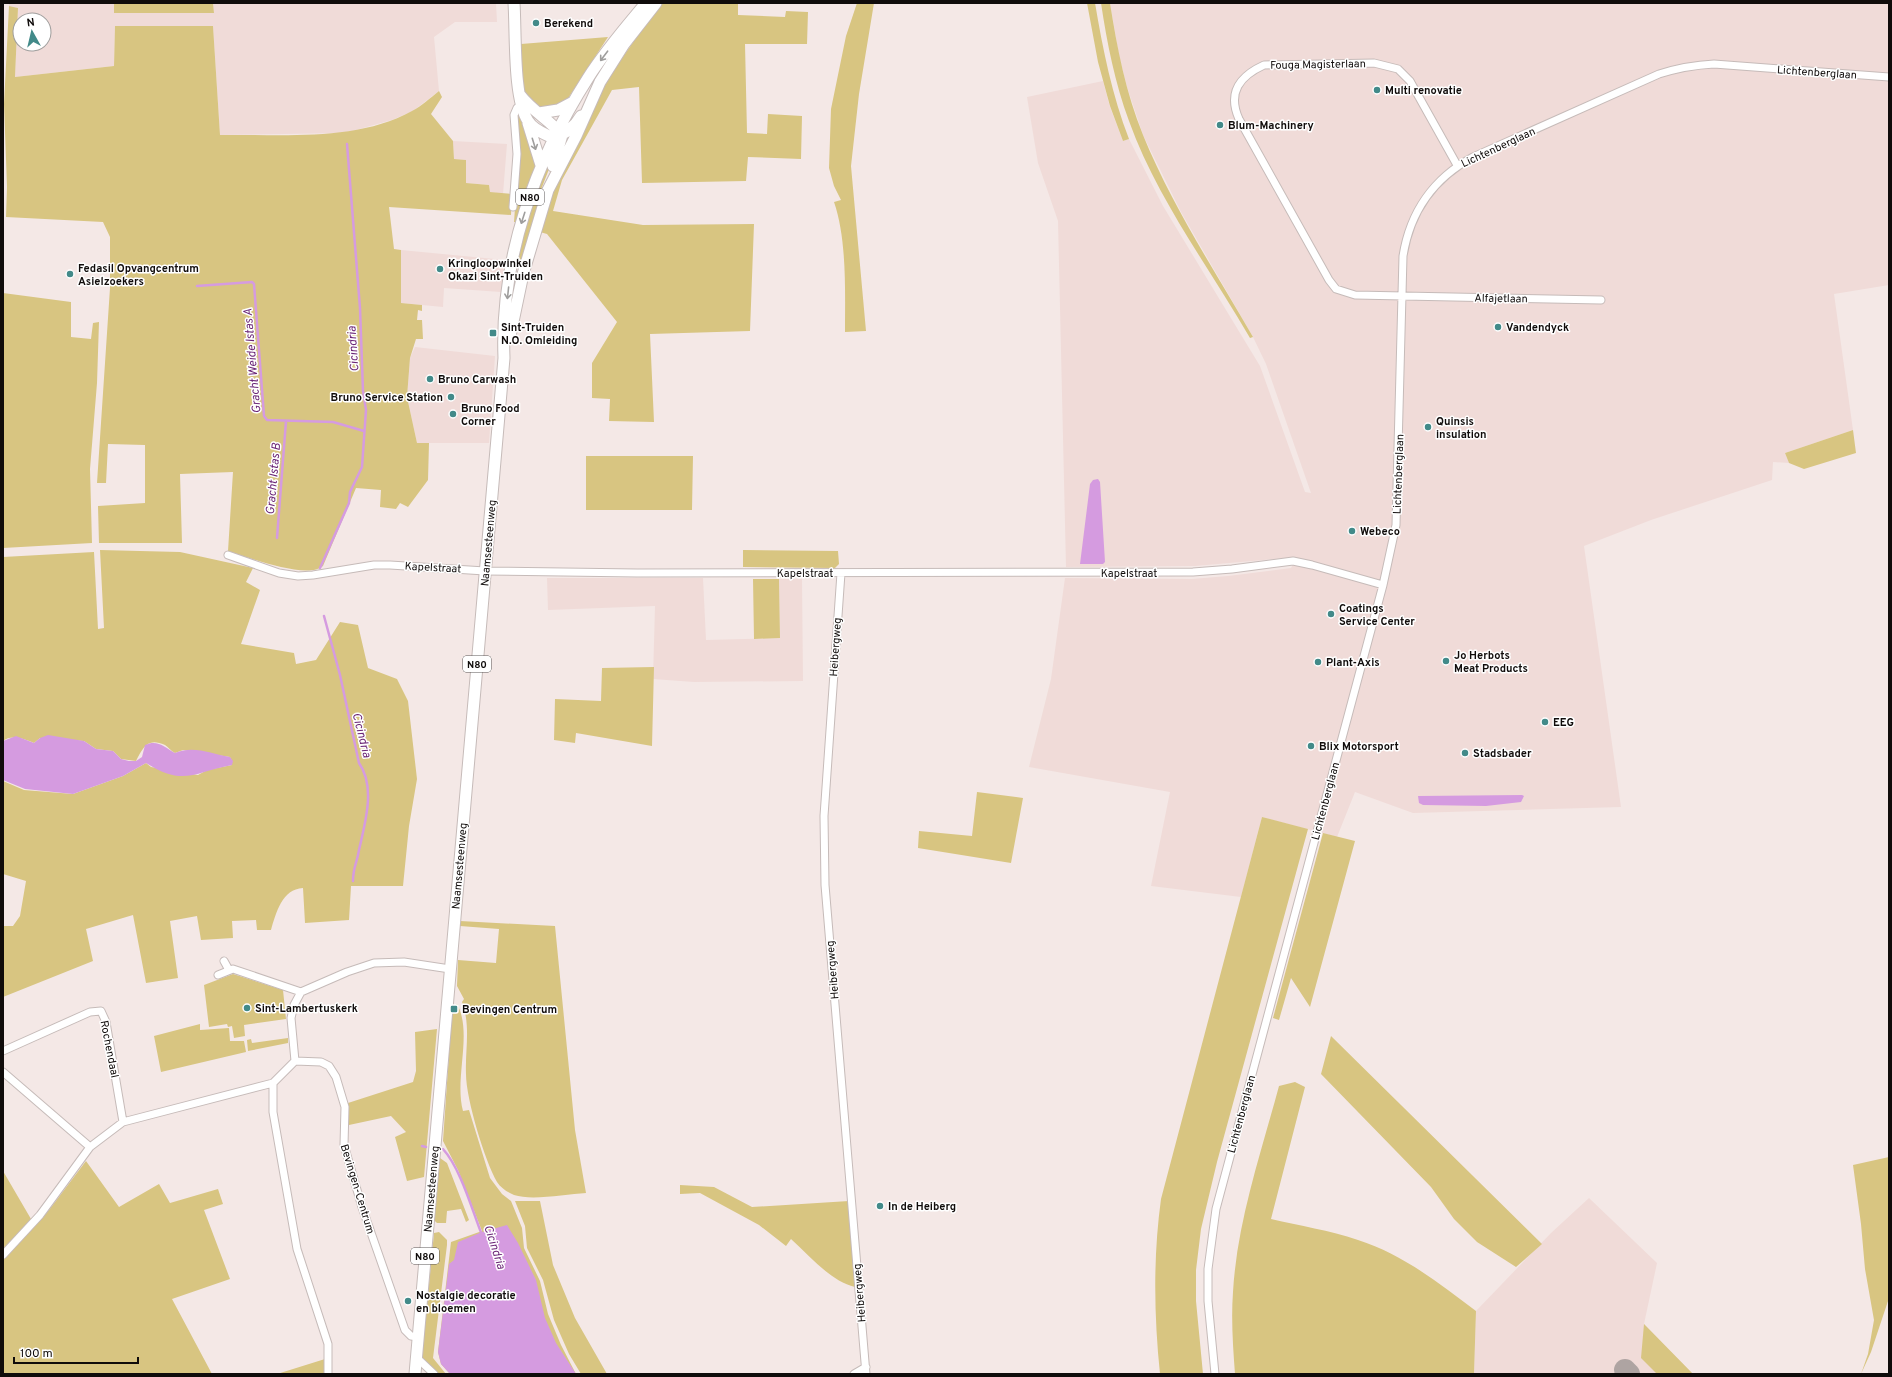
<svg xmlns="http://www.w3.org/2000/svg" width="1892" height="1377" font-family="Overpass,sans-serif">
<style>
.built{fill:#f0dbd8;fill-rule:evenodd}
.green{fill:#d8c581}
.water{fill:#d59be0}
.lines{fill:none;stroke-linecap:round;stroke-linejoin:round}
.stream{stroke:#d59be0;stroke-width:2.5}
.taxiway{stroke:#aea4a2;stroke-width:22}
.street-casing{stroke:#c6bbb9;stroke-width:9}
.primary-casing{stroke:#c6bbb9;stroke-width:13}
.street{stroke:#fff;stroke-width:7}
.primary{stroke:#fff;stroke-width:11}
.oneway{stroke:#9f9e9d}
.poi-dot{fill:#428a89;stroke:#fff;stroke-width:1.5}
.labels{text-anchor:middle;stroke-width:3;stroke-linejoin:round;paint-order:stroke}
.shield{fill:#fff;stroke:#585554;stroke-width:1}
.shield-label{font-size:10px;font-weight:bold;fill:#100c0b}
.poi-label{font-size:11px;font-weight:bold;fill:#100c0b;stroke:#fff;text-anchor:start}
.street-label{font-size:11px;fill:#100c0b;stroke:#fff}
.water-label{font-size:12px;font-style:italic;fill:#6a2576;stroke:#fff}
</style>
<rect width="100%" height="100%" fill="#f4e8e6"/>
<path class="built" d="M9 3H114L115 13H214L213 3H496L497 22H455L434 37 439 91 413 111 392 120 345 133 220 135 213 26H115L114 66 15 77 18 8 9 6ZM20 20H44V44H20Z
M1110 3H1889V285L1834 294 1853 430 1785 453 1789 463 1773 462 1772 480 1651 520 1584 546 1621 807 1413 813 1355 792 1337 837 1262 817 1241 897 1151 886 1170 792 1029 767 1051 679 1065 578 1192 579 1228 576 1291 568 1297 557 1195 566 1066 567 1058 221 1038 163 1027 97 1103 81 1110 107 1123 141 1129 139 1163 206 1260 366 1305 492 1311 493 1266 364 1253 337 1181 212 1143 135 1127 87 1119 56Z
M453 141 507 144 503 194 490 192 489 185 466 183V160L454 159Z
M401 250 505 260 501 292 444 288 443 307 401 303Z
M415 347 495 356 489 443H417L407 397 410 358Z
M547 578H703L706 640 780 638 779 579H802L803 681 694 682 653 679 655 606 548 610Z
M1589 1198 1657 1263 1644 1324 1693 1374H1474L1476 1311 1551 1233Z"/>
<path class="green" d="M114 3H213L214 13H114Z
M663 3H738V15L785 17 786 11 808 12 807 44H745L747 133 767 134 768 114 802 116 801 159 748 157 746 181 642 183 639 87 612 90 562 180 553 211 643 225 754 224 750 331 650 334 654 422 609 421 610 399 592 398V363L617 322 547 234 540 232C546 213 552 193 559 174 584 114 622 53 663 3Z
M857 3H874L859 94 851 166 866 331 845 332C845 292 847 239 834 202L841 200 834 186 829 168 831 109 846 36Z
M1087 3H1095C1103 50 1112 95 1129 139L1123 141 1110 106 1098 62Z
M1101 3H1110C1117 48 1126 93 1143 135 1172 206 1215 271 1253 337L1250 338C1209 267 1157 199 1129 121 1115 83 1107 43 1101 3Z
M9 6 18 8 15 77 114 66 115 26H213L220 135C282 134 356 142 412 111 422 106 430 98 439 91L442 97 431 114 453 141 454 159 466 160V183L489 185 490 192 512 194 511 215 389 207 394 249 401 250V303L422 305V311L418 310 417 320H422L423 339H416L410 358 407 397 417 443H429L428 480 408 507 400 503 396 509 380 507 381 490 356 488 323 566C307 580 247 557 228 551L233 472 180 474 182 543H99L98 506 145 503V445L108 444 106 483H97L110 288V237L103 222 6 217 7 187 4 104Z
M608 37 565 103 555 109 535 107 523 91 521 44Z
M520 113 536 164 518 222H514L519 152 517 114Z
M556 151 537 200 539 209 522 267 514 265 539 176Z
M3 293 71 302V337L91 339 93 323 99 322 97 383 90 469 92 543 3 548Z
M1853 430 1856 453 1804 469 1789 463 1785 453Z
M586 456H693L692 510H586Z
M100 550 180 552 253 568 246 582 260 590 241 644 294 653 296 664 316 660 340 622 358 625 368 668 397 679 408 701 417 779 409 826 403 886H351L349 920 305 923 303 888C282 889 276 913 271 930H257L256 920 232 921 233 938 201 940 197 916 170 921 178 978 146 983 133 915 86 929 93 961 3 997V926H13L20 916 26 881 3 874V781L24 790 73 794 123 776 146 763 151 767 198 775 207 770 232 765 230 757 183 750 175 753C171 751 168 747 165 745 147 737 143 748 136 761L121 759 113 751 96 749 84 741 40 738 34 743C25 739 11 734 3 741V557L94 552 98 629 104 628Z
M743 550 838 551 839 564 835 568 743 567Z
M753 579H779L780 638 754 639Z
M654 667 652 746 576 733 575 743 554 740 555 699 601 701 602 668Z
M977 792 1023 798 1011 863 918 848 919 831 972 836Z
M1262 817 1308 829 1217 1162 1201 1229 1196 1270V1301L1203 1374H1160C1154 1316 1153 1257 1161 1199Z
M1323 833 1355 841 1310 1007 1291 978 1279 1020 1273 1018Z
M460 921 555 926 575 1130 586 1193C566 1194 532 1201 514 1195 507 1192 501 1188 497 1182 485 1161 466 1099 466 1074 465 1049 471 1026 462 1002L464 999 457 986 458 960 496 963 499 929 460 926Z
M233 974 283 990 286 1019 244 1025 245 1036 234 1038 232 1026 228 1027 227 1024 209 1027 204 985Z
M457 1004C473 1033 454 1078 463 1111L469 1110 490 1178 502 1194 511 1201 522 1228 524 1248 540 1281 548 1314 561 1345 576 1374H450L441 1364 438 1352 451 1242 482 1231 458 1170 443 1141 452 1010Z
M200 1024V1030L229 1028 230 1041H244L246 1052 161 1072 154 1036Z
M437 1029 424 1177 407 1181 395 1137 406 1132 391 1116 349 1125 348 1103 413 1082 416 1071 415 1032Z
M1331 1036 1542 1244 1516 1267 1477 1242 1454 1219 1431 1187 1321 1074Z
M288 1038V1043L248 1051 247 1040 251 1039 252 1043Z
M1295 1082 1305 1087 1271 1219C1300 1226 1329 1230 1358 1240 1402 1254 1439 1283 1476 1311L1474 1374H1235C1233 1347 1231 1319 1233 1292 1237 1222 1261 1153 1279 1086Z
M1889 1157V1298L1871 1352 1861 1374 1868 1354 1874 1320 1865 1269 1861 1224 1853 1165Z
M440 1158 447 1163 469 1220 466 1222 461 1209 447 1211 446 1223H437L434 1220Z
M86 1161 119 1207 159 1184 170 1203 218 1189 223 1204 204 1210 230 1279 172 1299 212 1374H3V1260L49 1210Z
M3 1171 31 1219 3 1250Z
M680 1185 714 1187 752 1207 849 1201 855 1287C830 1281 810 1256 791 1239L786 1246 759 1225 700 1193 680 1194Z
M515 1201H540L553 1265 575 1318 607 1374H581L569 1354 554 1320 543 1280 527 1248 525 1226Z
M439 1232 447 1240V1245L433 1358 446 1374H439L422 1357 434 1233Z
M1644 1324 1693 1374H1657L1641 1358Z
M325 1359 324 1374H277Z"/>
<path class="water" d="M1098 479 1100 482 1105 562 1103 564H1080L1090 484 1093 480Z
M48 735 84 741 96 749 113 751 121 759 129 761H136L142 757 145 745C157 739 165 747 175 753 194 745 211 754 230 757L233 761 232 765C194 772 184 787 146 763L123 776 73 794 25 789 3 780V741L16 736 34 743 40 738Z
M1522 795 1524 796 1521 802 1486 806 1423 805 1419 803 1418 796Z
M507 1225 518 1243 536 1280 545 1318 556 1343 576 1374H450L441 1364 438 1352 449 1264 454 1260 458 1242 482 1232Z"/>
<g class="lines">
<path class="stream" d="M197 286 252 282 254 284 264 416 267 420 333 422 364 431
M277 538 286 421
M320 568 349 503 350 492 362 467 366 410 363 391 360 308 347 144
M324 616 340 675 359 763C376 787 365 823 359 850 357 863 353 867 353 881
M422 1146 426 1147
M443 1149C461 1169 472 1210 482 1235"/>
<path class="taxiway" d="M1625 1370 1629 1374"/>
<defs>
<path id="street" d="M1457 165 1410 81 1398 69 1374 63 1264 65C1240 76 1227 92 1239 119L1329 280 1336 289 1355 295 1601 300
M513 207 517 154 514 115 517 108 523 104
M228 555 279 573 298 576 313 575 374 565H390L485 571 637 573 1193 572 1232 569 1293 561 1312 565 1383 585
M841 573 824 816 825 885 866 1374
M224 961 229 970
M218 975 233 969 301 992
M3 1051 90 1012 101 1011 106 1022 123 1122
M295 1061 321 1062 329 1066 336 1077 345 1107 344 1145 362 1207 405 1330 411 1336 418 1337
M3 1072 90 1147
M273 1083V1112L297 1249 328 1344V1374
M3 1255 40 1215 90 1147 123 1122 273 1083 295 1061 291 1018 294 1005 301 992 347 972 374 963 404 962 450 969
M416 1357 434 1374
M854 1374 866 1367
M1215 1374 1208 1301V1269L1216 1209 1383 585 1396 525 1403 256C1410 212 1434 178 1473 157L1659 74C1678 68 1694 65 1714 64L1889 77"/>
<path id="primary" d="M514 3C516 32 513 99 528 121 533 130 545 134 553 138 565 134 575 127 581 116
M520 95C532 111 550 120 562 135L553 166
M539 113 558 110 573 102
M528 123 541 165
M510 336 523 274 548 190 576 136 600 82 624 44 656 3
M415 1374 504 358C500 259 535 161 588 78 605 51 626 27 646 3"/>
</defs>
<use href="#street" class="street-casing"/>
<use href="#primary" class="primary-casing"/>
<use href="#street" class="street"/>
<use href="#primary" class="primary"/>
</g>
<defs><path id="oneway-shaft" d="M-6 0H5M1.5-3L5.5 0L1.5 3" fill="none" stroke-width="1.6" stroke-linecap="round" stroke-linejoin="round"/></defs>
<g class="oneway">
<use href="#oneway-shaft" transform="translate(604 56) rotate(127)"/>
<use href="#oneway-shaft" transform="translate(534 144) rotate(73)"/>
<use href="#oneway-shaft" transform="translate(523 218) rotate(108)"/>
<use href="#oneway-shaft" transform="translate(508 293) rotate(96)"/>
</g>
<g class="poi-dot">
<circle cx="536" cy="23" r="4"/>
<circle cx="1377" cy="90" r="4"/>
<circle cx="1220" cy="125" r="4"/>
<circle cx="440" cy="269" r="4"/>
<circle cx="70" cy="274" r="4"/>
<circle cx="1498" cy="327" r="4"/>
<rect x="489" y="329" width="8" height="8" rx="2"/>
<circle cx="430" cy="379" r="4"/>
<circle cx="451" cy="397" r="4"/>
<circle cx="453" cy="414" r="4"/>
<circle cx="1428" cy="427" r="4"/>
<circle cx="1352" cy="531" r="4"/>
<circle cx="1331" cy="614" r="4"/>
<circle cx="1446" cy="661" r="4"/>
<circle cx="1318" cy="662" r="4"/>
<circle cx="1545" cy="722" r="4"/>
<circle cx="1311" cy="746" r="4"/>
<circle cx="1465" cy="753" r="4"/>
<circle cx="247" cy="1008" r="4"/>
<rect x="450" y="1005" width="8" height="8" rx="2"/>
<circle cx="880" cy="1206" r="4"/>
<circle cx="408" cy="1301" r="4"/>
</g>
<g class="labels">
<g class="shield">
<rect x="516" y="189" width="28" height="16" rx="3"/>
<rect x="463" y="656" width="28" height="16" rx="3"/>
<rect x="411" y="1248" width="28" height="16" rx="3"/>
</g>
<g class="shield-label">
<text x="530" y="201">N80</text>
<text x="477" y="668">N80</text>
<text x="425" y="1260">N80</text>
</g>
<g class="poi-label">
<text x="544" y="27">Berekend</text>
<text x="1385" y="94">Multi renovatie</text>
<text x="1228" y="129">Blum-Machinery</text>
<text x="448" y="267">Kringloopwinkel<tspan x="448" dy="13">Okazi Sint-Truiden</tspan></text>
<text x="78" y="272">Fedasil Opvangcentrum<tspan x="78" dy="13">Asielzoekers</tspan></text>
<text x="501" y="331">Sint-Truiden<tspan x="501" dy="13">N.O. Omleiding</tspan></text>
<text x="1506" y="331">Vandendyck</text>
<text x="438" y="383">Bruno Carwash</text>
<text x="443" y="401" text-anchor="end">Bruno Service Station</text>
<text x="461" y="412">Bruno Food<tspan x="461" dy="13">Corner</tspan></text>
<text x="1436" y="425">Quinsis<tspan x="1436" dy="13">insulation</tspan></text>
<text x="1360" y="535">Webeco</text>
<text x="1339" y="612">Coatings<tspan x="1339" dy="13">Service Center</tspan></text>
<text x="1454" y="659">Jo Herbots<tspan x="1454" dy="13">Meat Products</tspan></text>
<text x="1326" y="666">Plant-Axis</text>
<text x="1553" y="726">EEG</text>
<text x="1319" y="750">Blix Motorsport</text>
<text x="1473" y="757">Stadsbader</text>
<text x="255" y="1012">Sint-Lambertuskerk</text>
<text x="462" y="1013">Bevingen Centrum</text>
<text x="888" y="1210">In de Heiberg</text>
<text x="416" y="1299">Nostalgie decoratie<tspan x="416" dy="13">en bloemen</tspan></text>
</g>
<g class="street-label">
<text transform="translate(1318 64) rotate(-1)" y="4">Fouga Magisterlaan</text>
<text transform="translate(1817 72) rotate(4)" y="4">Lichtenberglaan</text>
<text transform="translate(1498 147) rotate(-25)" y="4">Lichtenberglaan</text>
<text transform="translate(1501 298) rotate(1)" y="4">Alfajetlaan</text>
<text transform="translate(1398 474) rotate(-88)" y="4">Lichtenberglaan</text>
<text transform="translate(488 543) rotate(-85)" y="4">Naamsesteenweg</text>
<text transform="translate(433 567) rotate(3)" y="4">Kapelstraat</text>
<text x="805" y="577">Kapelstraat</text>
<text x="1129" y="577">Kapelstraat</text>
<text transform="translate(835 647) rotate(-86)" y="4">Heibergweg</text>
<text transform="translate(1325 801) rotate(-75)" y="4">Lichtenberglaan</text>
<text transform="translate(459 866) rotate(-85)" y="4">Naamsesteenweg</text>
<text transform="translate(832 970) rotate(-95)" y="4">Heibergweg</text>
<text transform="translate(110 1049) rotate(79)" y="4">Rochendaal</text>
<text transform="translate(1241 1114) rotate(-75)" y="4">Lichtenberglaan</text>
<text transform="translate(358 1189) rotate(73)" y="4">Bevingen-Centrum</text>
<text transform="translate(431 1189) rotate(-85)" y="4">Naamsesteenweg</text>
<text transform="translate(859 1293) rotate(-95)" y="4">Heibergweg</text>
</g>
<g class="water-label">
<text transform="translate(353 349) rotate(-94)" y="4">Cicindria</text>
<text transform="translate(252 361) rotate(-95)" y="4">Gracht Weide Istas A</text>
<text transform="translate(273 479) rotate(-85)" y="4">Gracht Istas B</text>
<text transform="translate(362 735) rotate(76)" y="4">Cicindria</text>
<text transform="translate(495 1247) rotate(72)" y="4">Cicindria</text>
</g>
</g>
<rect width="1892" height="1377" fill="none" stroke="#100c0b" stroke-width="8"/>
<g transform="translate(32 32) rotate(352)"><circle r="19" fill="#ffffff" stroke="#9f9e9d"/>
<path d="M0-3L7 15L0 10L-7 15Z" fill="#428a89"/>
<text y="-6" font-size="11" font-weight="bold" text-anchor="middle" fill="#100c0b">N</text>
</g>
<path d="M14 1357v6h124v-6" fill="none" stroke="#100c0b" stroke-width="2"/>
<text x="20" y="1357" font-size="12" fill="#100c0b" stroke="#ffffff" stroke-width="3" paint-order="stroke">100 m</text>
</svg>
